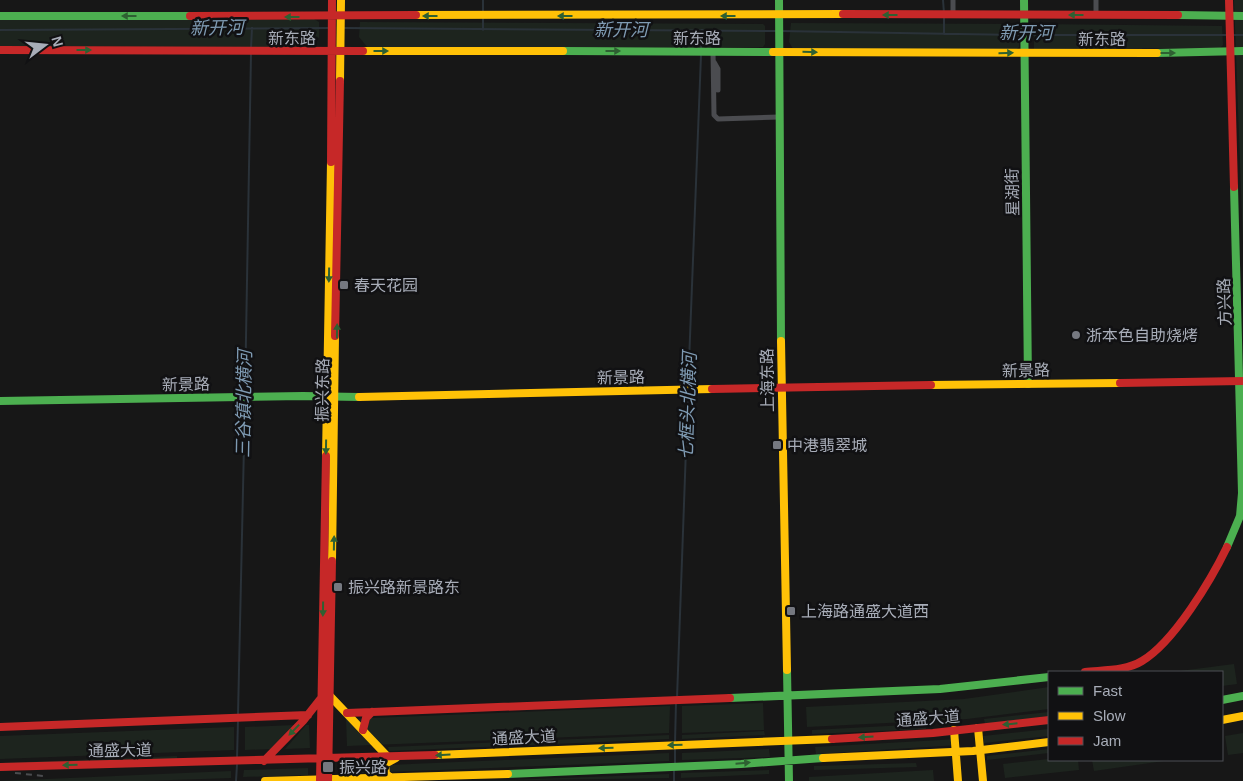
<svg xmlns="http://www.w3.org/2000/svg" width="1243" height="781" font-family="Arial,'Noto Sans SC',sans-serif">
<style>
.green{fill:#1d241e}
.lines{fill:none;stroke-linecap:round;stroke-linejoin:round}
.stream{stroke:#2a3239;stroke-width:2}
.street{stroke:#4b4c50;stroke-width:5}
.fast{stroke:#4caf50;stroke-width:8}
.slow{stroke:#ffc107;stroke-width:8}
.jam{stroke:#c62828;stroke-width:8}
.rail{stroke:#4b4c4f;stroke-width:2;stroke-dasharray:6 5;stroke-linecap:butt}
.oneway{fill:#2e6032}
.poi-dot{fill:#757880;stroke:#111113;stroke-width:2}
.labels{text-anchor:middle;stroke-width:5;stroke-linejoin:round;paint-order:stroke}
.street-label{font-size:16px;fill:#a8adb8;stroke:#111113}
.poi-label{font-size:16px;fill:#a8adb8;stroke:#111113;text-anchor:start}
.water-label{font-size:18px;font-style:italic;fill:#7f9bb3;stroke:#111113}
</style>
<rect width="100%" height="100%" fill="#171717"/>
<path class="green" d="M1234 0H1243V244L1242 217Z
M314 19 319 22V37L312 48 0 46V20Z
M360 22 763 24 765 26V44L763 47 368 48 359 37Z
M791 23 1016 24 1019 25V47L1017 49H793L789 42Z
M1034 24 1222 26 1223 45 1220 48 1034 49Z
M1234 664 1237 684 1222 686V672H1172Z
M1049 687V709L967 719 807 727 806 707 964 699Z
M763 703 764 730 682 733V706Z
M670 706 669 733 347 746 346 719Z
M1049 712V716L985 724 984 719Z
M926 724V729L812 734V730Z
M294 725 273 749 245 750V727Z
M306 725H309L310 748 285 749Z
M234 727V750L0 759V736Z
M1049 729V736L984 743 983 736Z
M764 731 765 735 682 739V735Z
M1243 733V753L1228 755 1225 736Z
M669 735V739L389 751 388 747Z
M959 739V745L816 754 815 747Z
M769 749 770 757 682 760V753Z
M1049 749V753L987 760V756Z
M669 753V761L388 772V765Z
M177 756V760L0 767V763Z
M1049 759 1078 760 1079 770 1005 778 1003 764Z
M1092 760H1171L1094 771Z
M916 763 917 767 814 770V766Z
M381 765 382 772 345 774V767Z
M308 768V775L243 777 244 770Z
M769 770V774L681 778V773Z
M933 770 934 781H809V777Z
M231 771V778L143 781H0Z
M669 774V778L483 781Z"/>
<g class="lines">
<path class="stream" d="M483 0V13
M943 0 944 13
M483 17V30
M944 17V34
M343 28 776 31
M0 30 331 28
M780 31 1023 35
M1028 35H1228
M1233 35H1243
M251 48 252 28
M701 51 702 30
M688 388 701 55
M245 395 251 53
M677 698 688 393
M238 715 245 400
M675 743 676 702
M237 758 238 720
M675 763V747
M236 781 237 765
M674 781V770"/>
<path class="street" d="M1096 0V14
M953 15V0
M713 51 714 115 718 119 779 117
M714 62 718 69V90"/>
<path class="fast" d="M779 0 781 341
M1024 0 1028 384
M1178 15 1243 16
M0 16H190
M563 51 773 52
M1157 53 1243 51
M0 401 303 396 359 397
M1227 547 1240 516 1242 493 1234 187
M787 670 789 781
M730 698 940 689 1049 677
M1222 700 1243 696
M508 774 741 764 823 758"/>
<path class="slow" d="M416 15 843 14
M363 51H563
M773 52 1157 53
M340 81 341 0
M781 341 787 670
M931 385 1120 383
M359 397 712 389
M326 456 331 162
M332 561 335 336
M330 696 388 757
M1222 720 1243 716
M978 728 983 781
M954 730 958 781
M435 755 832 739
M823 758 973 751 1049 742
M390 777 386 774 385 764 396 758
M265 781 508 774"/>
<path class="jam" d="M1229 0 1234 187
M843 14 1178 15
M190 16 416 15
M0 50 363 51
M331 162 332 0
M335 336 340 81
M1120 383 1243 381
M712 389 931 385
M1085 672C1103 670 1126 671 1142 661 1174 642 1211 580 1227 547
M347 713 730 698
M0 727 308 715
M363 730 366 718 372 712
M832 739 933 733 1049 720
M264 761 303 721 322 697
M0 767 435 755
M320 781 326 456
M328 781 332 561"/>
<path class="rail" d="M15 773 44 776"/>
</g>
<defs><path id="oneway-solid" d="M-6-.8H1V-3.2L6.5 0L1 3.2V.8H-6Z" transform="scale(1.25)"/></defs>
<g class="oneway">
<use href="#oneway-solid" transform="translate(890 15) rotate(180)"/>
<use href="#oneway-solid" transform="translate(1076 15) rotate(180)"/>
<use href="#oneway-solid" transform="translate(129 16) rotate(-180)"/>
<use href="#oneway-solid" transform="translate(430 16) rotate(180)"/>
<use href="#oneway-solid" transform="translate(565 16) rotate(180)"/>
<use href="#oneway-solid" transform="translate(728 16) rotate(180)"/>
<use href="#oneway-solid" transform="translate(292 17) rotate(-180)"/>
<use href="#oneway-solid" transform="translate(84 50)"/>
<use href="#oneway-solid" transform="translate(381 51)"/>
<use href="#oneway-solid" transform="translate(613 51)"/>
<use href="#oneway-solid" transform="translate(810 52) rotate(1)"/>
<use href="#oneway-solid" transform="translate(1006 53) rotate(-1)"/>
<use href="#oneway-solid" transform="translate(1168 53)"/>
<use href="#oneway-solid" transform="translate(329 275) rotate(91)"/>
<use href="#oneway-solid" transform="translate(337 331) rotate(-89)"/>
<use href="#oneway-solid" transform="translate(326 447) rotate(91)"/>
<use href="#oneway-solid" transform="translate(334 543) rotate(-89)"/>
<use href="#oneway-solid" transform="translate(323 609) rotate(91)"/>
<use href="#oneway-solid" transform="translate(1010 724) rotate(174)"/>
<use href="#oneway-solid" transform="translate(294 730) rotate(134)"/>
<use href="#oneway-solid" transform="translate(866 737) rotate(176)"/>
<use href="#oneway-solid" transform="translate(675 745) rotate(178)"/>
<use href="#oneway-solid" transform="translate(606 748) rotate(178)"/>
<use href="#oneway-solid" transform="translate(443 755) rotate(177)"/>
<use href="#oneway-solid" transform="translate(743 763) rotate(-5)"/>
<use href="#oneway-solid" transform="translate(70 765) rotate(179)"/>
</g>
<g class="poi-dot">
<rect x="339" y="280" width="10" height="10" rx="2.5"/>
<circle cx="1076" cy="335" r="5"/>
<rect x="772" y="440" width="10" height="10" rx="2.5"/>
<rect x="333" y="582" width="10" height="10" rx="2.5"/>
<rect x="786" y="606" width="10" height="10" rx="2.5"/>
<rect x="322" y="761" width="12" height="12" rx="2.5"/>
</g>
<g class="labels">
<g class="street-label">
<text x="292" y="44">新东路</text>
<text x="697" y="44">新东路</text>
<text x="1102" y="45">新东路</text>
<text transform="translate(1012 192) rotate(-91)" y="6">星湖街</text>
<text transform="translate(1224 302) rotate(-92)" y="6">方兴路</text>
<text transform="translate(1026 370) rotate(-1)" y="6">新景路</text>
<text transform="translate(621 377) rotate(-1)" y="6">新景路</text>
<text transform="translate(767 380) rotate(-91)" y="6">上海东路</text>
<text transform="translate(186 384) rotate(-1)" y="6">新景路</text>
<text transform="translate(322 390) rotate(-89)" y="6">振兴东路</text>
<text transform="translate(928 718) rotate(-4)" y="6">通盛大道</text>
<text transform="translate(524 737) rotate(-3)" y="6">通盛大道</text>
<text transform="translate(120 750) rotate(-1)" y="6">通盛大道</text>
</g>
<g class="poi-label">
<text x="354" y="291">春天花园</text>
<text x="1086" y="341">浙本色自助烧烤</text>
<text x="787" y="451">中港翡翠城</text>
<text x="348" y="593">振兴路新景路东</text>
<text x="801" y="617">上海路通盛大道西</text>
<text x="339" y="773">振兴路</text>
</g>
<g class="water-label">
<text transform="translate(217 28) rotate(-1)" y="6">新开河</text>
<text x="621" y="36">新开河</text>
<text x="1026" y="39">新开河</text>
<text transform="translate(244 404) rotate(-89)" y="6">三谷镇北横河</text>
<text transform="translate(688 406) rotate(-88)" y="6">七框头北横河</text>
</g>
</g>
<rect x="1048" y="671" width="175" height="90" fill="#111113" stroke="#4d4f55"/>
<rect x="1058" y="687" width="25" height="8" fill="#4caf50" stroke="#4d4f55"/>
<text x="1093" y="696" font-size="15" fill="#a8adb8">Fast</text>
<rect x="1058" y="712" width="25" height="8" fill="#ffc107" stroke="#4d4f55"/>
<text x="1093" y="721" font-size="15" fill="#a8adb8">Slow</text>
<rect x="1058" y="737" width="25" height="8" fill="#c62828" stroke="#4d4f55"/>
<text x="1093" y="746" font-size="15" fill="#a8adb8">Jam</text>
<g transform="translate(45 45) rotate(74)" stroke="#111113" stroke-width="4" paint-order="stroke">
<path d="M0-4L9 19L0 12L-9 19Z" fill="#a8adb8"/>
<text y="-8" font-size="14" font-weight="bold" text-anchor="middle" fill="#a8adb8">N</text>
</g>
</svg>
